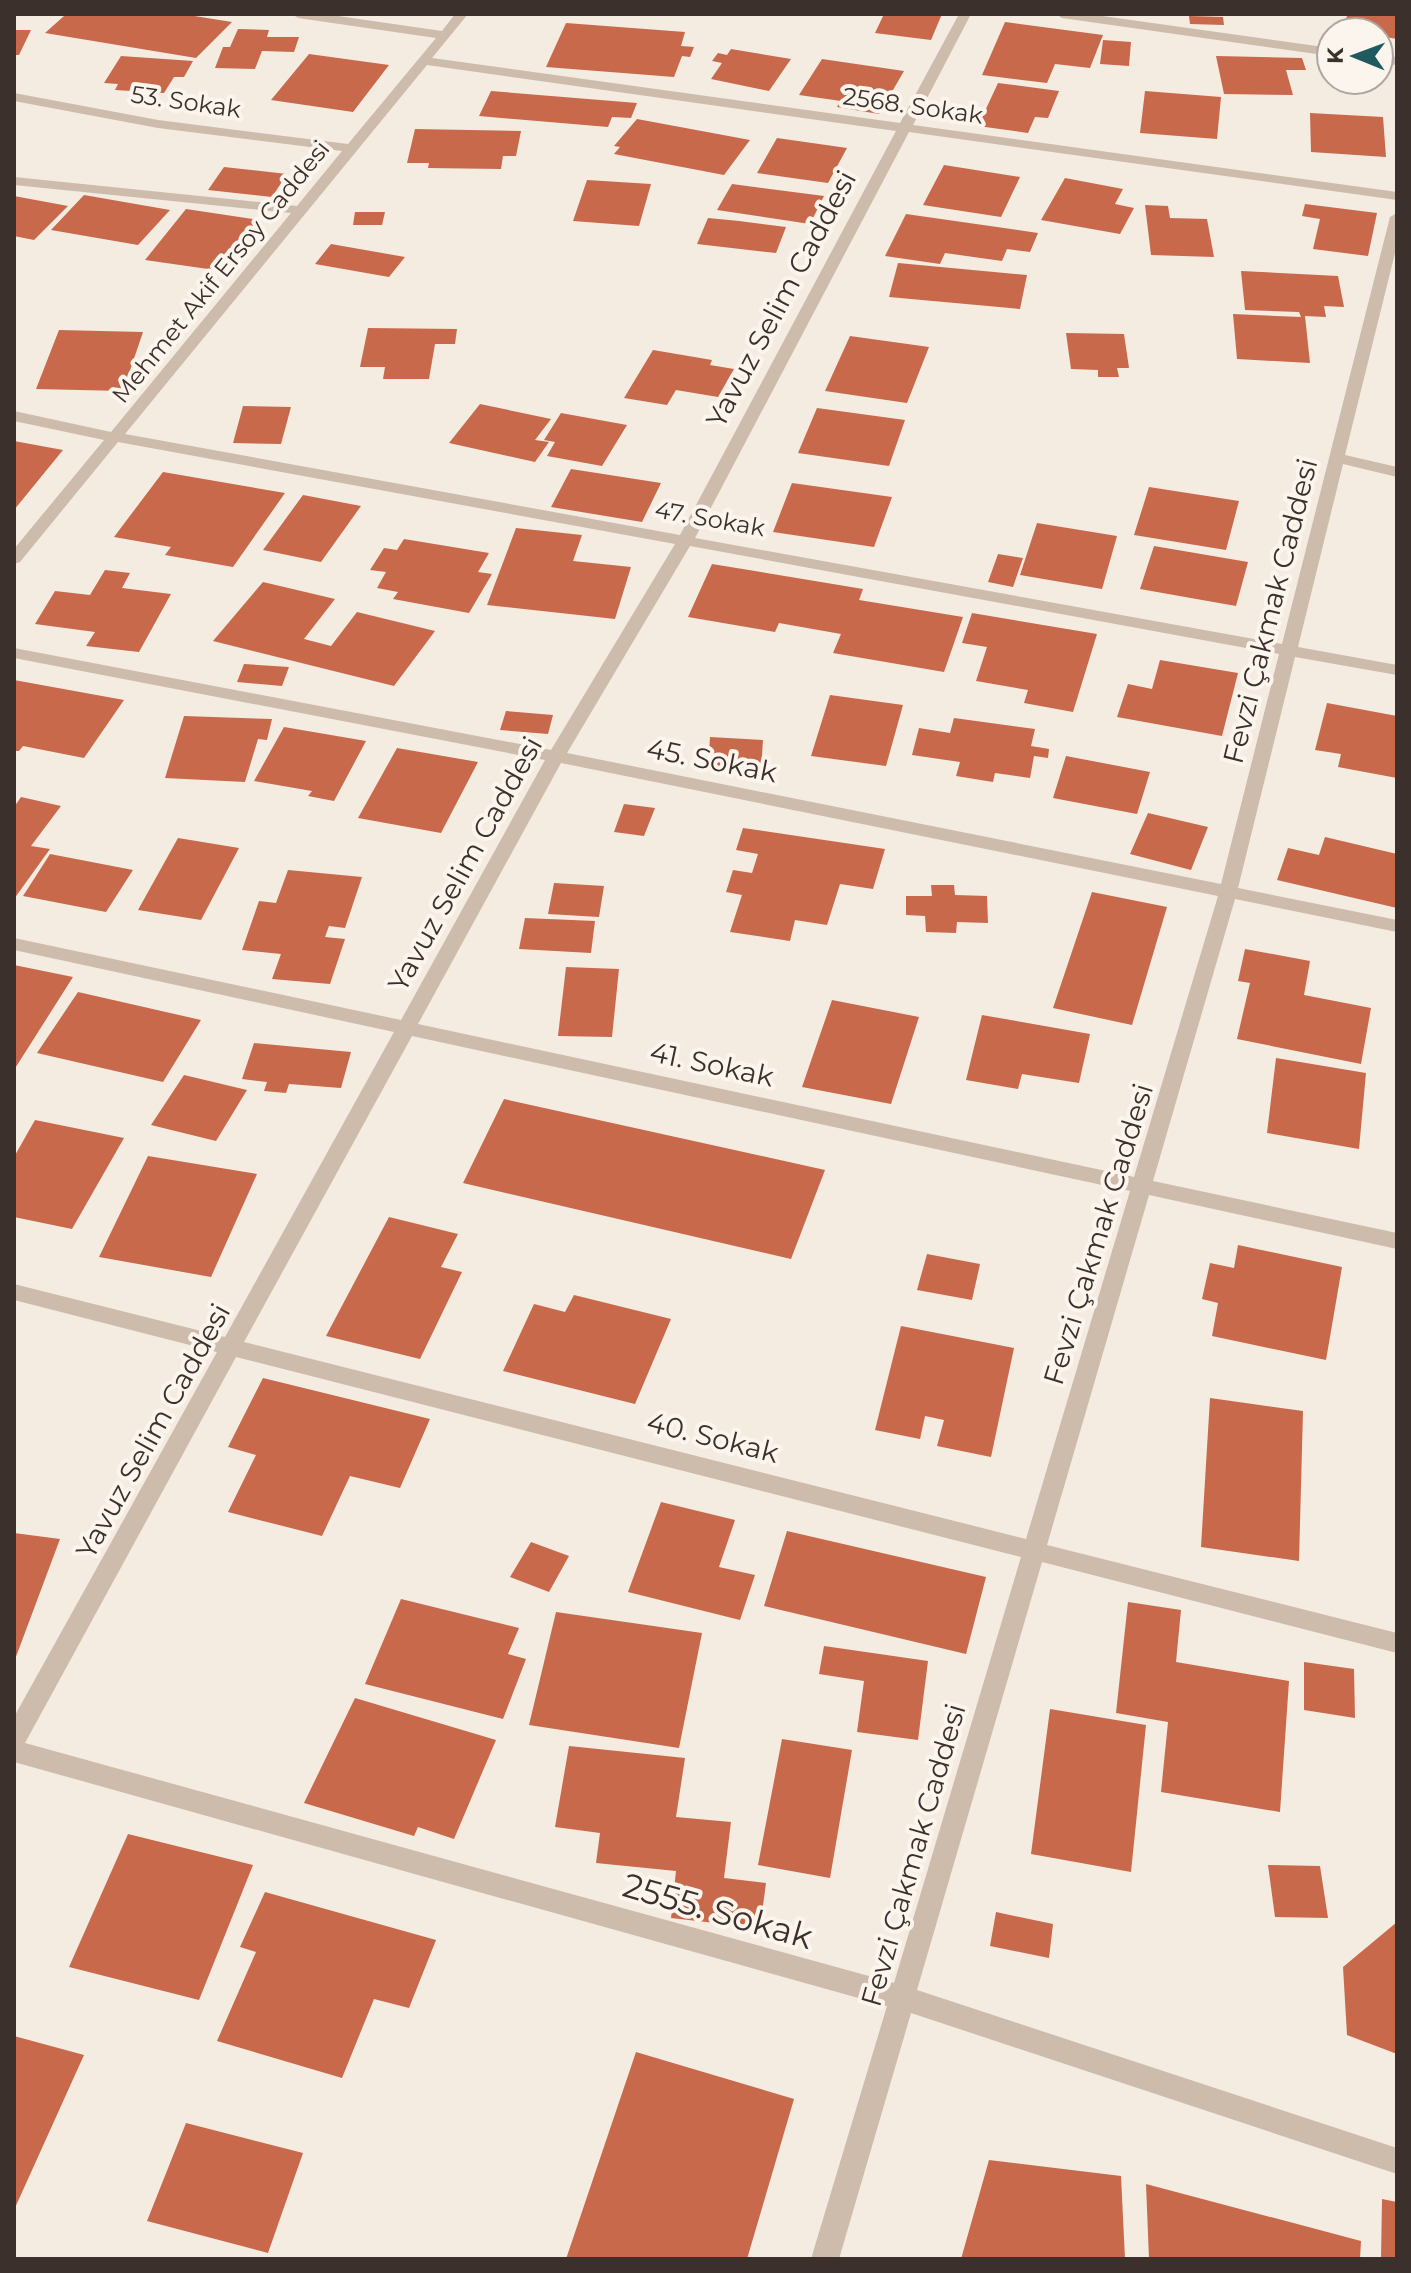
<svg xmlns="http://www.w3.org/2000/svg" width="1411" height="2273" font-family="Montserrat,sans-serif">
<style>
.building{fill:#c8694b}
.lines{fill:none;stroke-linecap:round;stroke-linejoin:round}
.minor{fill:#cdbbac;fill-rule:evenodd}
.labels{text-anchor:middle;stroke-width:8;stroke-linejoin:round;paint-order:stroke}
.far-street-label{font-size:24px;fill:#3b302b;stroke:#fbf5ee}
.street-label{font-size:28px;fill:#3b302b;stroke:#fbf5ee}
.near-street-label{font-size:34px;fill:#3b302b;stroke:#fbf5ee}
</style>
<rect width="100%" height="100%" fill="#f4ebe1"/>
<path class="building" d="M74 14H182L232 22 196 58 45 33 64 16Z
M884 14H942L931 40 875 33Z
M1348 14H1397V39L1379 36V32L1341 30Z
M1189 16 1223 17 1224 25 1190 24Z
M1005 22 1103 35 1090 68 1055 64 1047 83 982 75Z
M566 23 685 32 681 46 694 47 690 57 682 56 674 77 546 67Z
M238 29 269 30 267 37H299L294 52 262 51 255 69 215 68 223 47H230Z
M14 30H31L19 55H14Z
M1103 40 1131 42 1129 66 1100 64Z
M731 49 791 59 769 91 711 79 722 63 712 61 718 53 727 55Z
M309 54 389 65 353 112 271 100Z
M121 56 193 61 184 77H174L164 93 115 90 118 84 104 83Z
M1216 56 1302 58 1306 70H1286L1293 95 1224 94Z
M822 59 904 71 879 114 837 107 841 101 799 95Z
M998 83 1059 91 1048 118 1035 117 1028 133 978 126Z
M491 91 637 103 631 118 612 117 608 127 479 116Z
M1145 91 1221 97 1217 139 1140 133Z
M1310 113 1383 117 1386 157 1311 152Z
M637 119 750 140 724 175 614 154 620 147 614 146Z
M415 129 521 131 516 156H503L501 169 428 168 429 163H407Z
M777 138 847 148 828 183 757 173Z
M944 165 1020 177 1001 217 923 205Z
M224 167 287 174 272 197 208 190Z
M1065 178 1123 189 1115 204 1134 208 1120 234 1041 220Z
M587 180 651 184 639 226 573 221Z
M732 184 824 196 810 224 717 210Z
M84 195 170 210 138 245 51 230Z
M14 196 68 206 34 240 14 236Z
M1305 204 1377 213 1368 256 1313 249 1320 219 1302 216Z
M1145 205 1168 206 1170 218 1207 219 1214 257 1151 255Z
M186 209 260 220 222 271 145 260Z
M355 212H385L382 225H353Z
M906 214 1038 233 1030 252 1007 249 1002 261 945 253 940 264 885 256Z
M708 218 739 221 786 227 776 253 697 244Z
M331 244 405 257 389 277 315 264Z
M898 263 1027 275 1020 309 889 297Z
M1241 271 1338 276 1344 307 1324 306 1326 317 1305 316 1310 363 1237 359 1233 314 1301 317 1299 312 1245 310Z
M368 328 457 329 455 344H435L429 379H383L385 367H360Z
M59 330 143 332 123 391 36 389Z
M1066 333 1124 334 1129 368H1117L1119 377H1098V370L1071 369Z
M850 336 929 347 907 403 825 391Z
M653 350 712 360 710 365 734 369 718 397 676 390 667 405 624 398Z
M480 404 551 419 535 440 549 442 535 462 449 443Z
M243 406 291 407 281 444 233 443Z
M817 408 905 420 889 466 798 453Z
M561 413 627 425 602 466 547 456 555 442 544 440Z
M14 441 63 450 14 510Z
M571 469 661 483 642 522 551 507Z
M163 472 285 493 233 567 165 555 171 547 114 537Z
M792 483 892 497 874 547 773 532Z
M1149 487 1239 501 1226 550 1134 535Z
M303 495 361 506 321 562 263 550Z
M1037 523 1117 536 1102 589 1020 575Z
M516 528 582 535 573 561 631 567 615 619 487 605Z
M404 539 489 553 478 572 492 574 469 613 393 599 398 592 377 588 386 572 370 570 384 548 397 550Z
M1154 546 1248 562 1236 606 1140 589Z
M998 554 1023 558 1013 587 988 582Z
M712 564 863 589 859 600 963 617 944 672 833 653 841 634 779 623 775 632 688 617Z
M105 570 130 573 122 588 171 594 139 652 86 646 95 632 35 624 55 591 90 595Z
M263 582 335 599 304 639 331 646 357 612 435 631 394 686 213 641Z
M972 613 1097 634 1073 712 1024 703 1028 690 976 681 987 647 962 643Z
M1160 660 1238 673 1222 736 1117 717 1128 684 1152 689Z
M244 664 289 667 282 686 237 682Z
M14 680 124 700 84 758 23 746 19 751H14Z
M830 695 903 705 886 766 811 756Z
M1327 703 1397 716V778L1338 767 1341 754 1315 750Z
M506 711 553 715 548 734 500 730Z
M184 716 272 719 267 740 258 739 245 782 165 778Z
M954 718 1035 729 1031 746 1049 749 1048 758 1034 756 1030 778 995 773 993 782 956 776 960 762 912 755 919 728 950 733Z
M284 727 366 741 334 801 308 796 312 791 254 781Z
M710 737 763 740 761 771 708 769Z
M397 748 478 762 441 833 358 818Z
M1066 756 1150 772 1137 814 1053 798Z
M21 797 61 806 31 846 50 849 14 899V807Z
M624 804 655 808 644 836 614 832Z
M1148 813 1208 827 1191 870 1130 854Z
M743 828 885 849 873 889 840 884 827 925 795 920 790 941 730 932 742 895 726 892 733 870 752 873 758 854 736 850Z
M1325 837 1397 854V908L1277 880 1288 848 1319 855Z
M178 838 239 848 201 920 138 910Z
M50 854 133 870 106 912 23 896Z
M288 870 362 877 345 928 329 926 325 937 345 939 330 984 272 979 281 954 242 950 259 901 276 903Z
M554 883 604 886 599 917 548 914Z
M931 885H954L955 895 987 896 988 923 957 922 956 933 926 932 925 916 906 915V896H932Z
M1092 892 1167 907 1132 1025 1053 1008Z
M525 918 595 921 591 953 519 949Z
M1245 949 1310 961 1304 995 1371 1008 1361 1064 1237 1039 1250 983 1238 981Z
M14 965 73 977 14 1070Z
M566 967 619 969 612 1037 558 1036Z
M78 992 201 1020 163 1082 37 1053Z
M832 1000 919 1017 891 1104 802 1087Z
M982 1015 1090 1034 1079 1083 1022 1074 1018 1089 966 1080Z
M254 1043 351 1052 341 1088 289 1084 286 1093 264 1091 267 1082 242 1079Z
M1276 1058 1366 1073 1359 1149 1267 1133Z
M184 1075 247 1090 216 1141 151 1125Z
M504 1099 825 1170 791 1259 463 1183Z
M35 1120 124 1138 72 1229 14 1217V1157Z
M148 1156 257 1174 211 1277 99 1257Z
M389 1217 458 1234 441 1267 462 1272 420 1359 326 1336Z
M1238 1245 1342 1267 1326 1360 1212 1336 1218 1303 1202 1299 1210 1263 1234 1268Z
M927 1254 980 1264 972 1300 917 1290Z
M574 1295 671 1319 635 1404 503 1371 534 1304 565 1312Z
M901 1326 1014 1348 991 1457 937 1446 944 1420 925 1416 920 1439 875 1430Z
M263 1378 430 1419 400 1488 350 1476 322 1536 228 1512 256 1455 228 1447Z
M1210 1398 1303 1411 1299 1561 1201 1547Z
M661 1502 735 1520 719 1567 755 1575 740 1620 628 1592Z
M787 1531 986 1577 966 1654 764 1606Z
M14 1533 60 1539 14 1662Z
M531 1542 569 1556 549 1592 510 1577Z
M401 1599 519 1628 508 1654 526 1659 503 1719 365 1684Z
M1128 1602 1181 1610 1176 1662 1289 1681 1280 1812 1161 1792 1168 1722 1116 1713Z
M556 1612 702 1633 679 1748 529 1725Z
M824 1646 928 1661 918 1740 857 1732 864 1681 819 1674Z
M1304 1662 1354 1669 1355 1718 1304 1710Z
M355 1698 496 1740 454 1839 418 1827 414 1836 304 1803Z
M1050 1709 1146 1725 1131 1872 1031 1854Z
M782 1739 852 1750 830 1878 758 1865Z
M569 1746 685 1758 676 1817 731 1822 724 1878 766 1883 760 1928 671 1918 676 1871 596 1863 600 1833 555 1827Z
M128 1834 253 1865 199 2000 69 1967Z
M1268 1865 1320 1866 1328 1918 1275 1917Z
M265 1892 436 1940 409 2008 374 1999 342 2078 217 2041 256 1952 240 1947Z
M996 1912 1053 1924 1049 1958 990 1946Z
M1397 1922V2054L1347 2035 1343 1967Z
M14 2036 84 2055 14 2210Z
M636 2052 794 2099 747 2259H566Z
M186 2123 303 2153 268 2253 147 2221Z
M989 2160 1121 2176 1125 2259H961Z
M1146 2184 1361 2241 1360 2259H1149Z
M1382 2199 1397 2202V2259H1381Z"/>
<g class="lines">
<path class="minor" d="M292 14H324L442 31 455 14H468L432 58 900 123 959 14H971L913 125 1397 192V200L909 132 695 538 1282 644 1390 217 1397 213V245L1345 455 1397 467V477L1343 464 1298 647 1397 665V675L1295 657 1238 888 1397 920V932L1235 899 1153 1181 1397 1233V1249L1149 1195 1047 1545 1397 1633V1653L1042 1562 917 1990 1397 2148V2174L911 2013 839 2259H811L887 2006 14 1762V1717L217 1352 14 1300V1284L225 1337 394 1032 14 950V938L401 1020 545 760 14 658V648L551 750 675 544 118 442 20 562 14 564V549L104 440 14 421V411L111 432 291 213 14 185V177L297 206 342 151 158 128 14 101V93L158 120 348 144 436 38 298 18ZM427 65 896 131 680 535 125 434ZM690 546 1279 654 1221 884 567 753ZM561 763 1218 896 1134 1177 418 1024ZM412 1036 1130 1191 1026 1539 244 1342ZM236 1357 1021 1557 894 1983 25 1743Z
M1056 14H1088L1331 48V56L1062 18Z
M1379 55 1397 57V65L1379 63Z"/>
</g>
<g class="labels">
<g class="far-street-label">
<text transform="translate(186 102) rotate(8)" y="8">53. Sokak</text>
<text transform="translate(913 106) rotate(8)" y="8">2568. Sokak</text>
<text transform="translate(221 272) rotate(-51)" y="8">Mehmet Akif Ersoy Caddesi</text>
<text transform="translate(710 519) rotate(10)" y="8">47. Sokak</text>
</g>
<g class="street-label">
<text transform="translate(781 299) rotate(-62)" y="10">Yavuz Selim Caddesi</text>
<text transform="translate(1270 611) rotate(-76)" y="10">Fevzi Çakmak Caddesi</text>
<text transform="translate(712 760) rotate(11)" y="10">45. Sokak</text>
<text transform="translate(465 864) rotate(-61)" y="10">Yavuz Selim Caddesi</text>
<text transform="translate(712 1064) rotate(12)" y="10">41. Sokak</text>
<text transform="translate(1098 1234) rotate(-73)" y="10">Fevzi Çakmak Caddesi</text>
<text transform="translate(153 1431) rotate(-61)" y="10">Yavuz Selim Caddesi</text>
<text transform="translate(713 1437) rotate(14)" y="10">40. Sokak</text>
<text transform="translate(913 1855) rotate(-74)" y="10">Fevzi Çakmak Caddesi</text>
</g>
<g class="near-street-label">
<text transform="translate(718 1911) rotate(16)" y="12">2555. Sokak</text>
</g>
</g>
<rect width="1411" height="2273" fill="none" stroke="#3b302b" stroke-width="32"/>
<g transform="translate(1355 56) rotate(271)"><circle r="38" fill="#fbf5ee" stroke="#aea6a0" stroke-width="2"/>
<path d="M0-6L14 30L0 20L-14 30Z" fill="#1f5a5e"/>
<text y="-12" font-size="22" font-weight="bold" text-anchor="middle" fill="#3b302b">K</text>
</g>
</svg>
